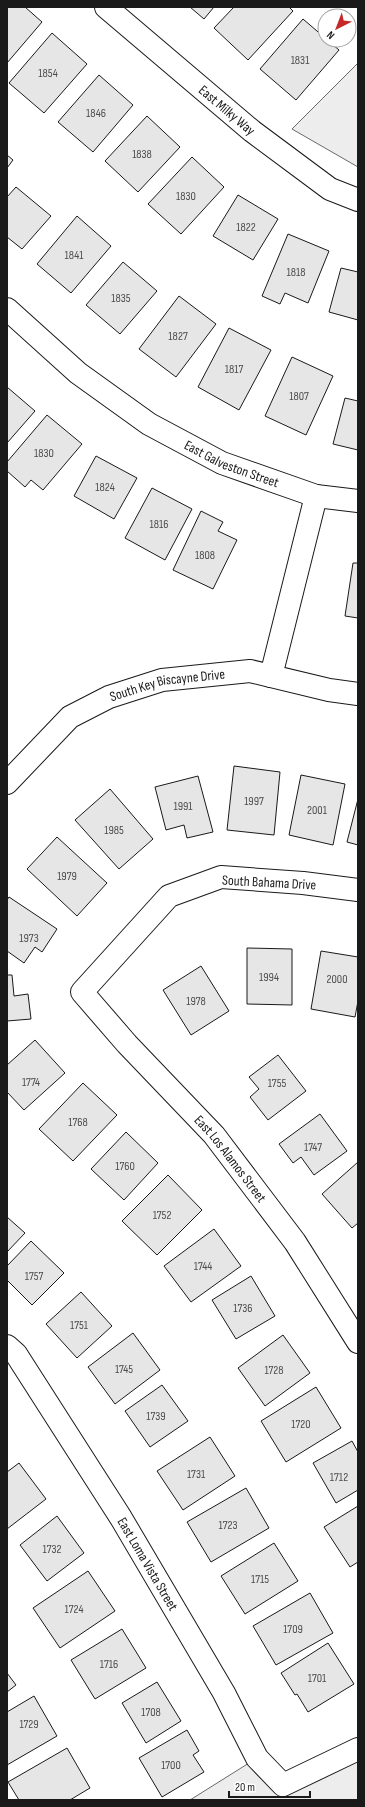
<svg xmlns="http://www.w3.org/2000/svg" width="365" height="1807" font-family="'Sofia Sans Condensed',sans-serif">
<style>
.built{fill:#ededed;stroke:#6a6a6a}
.building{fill:#e6e6e6;stroke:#1a1a1a}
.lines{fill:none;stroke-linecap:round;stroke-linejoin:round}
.minor-casing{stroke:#1a1a1a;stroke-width:24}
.minor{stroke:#fff;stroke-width:22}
.labels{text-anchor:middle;stroke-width:3;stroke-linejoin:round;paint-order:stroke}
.number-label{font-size:12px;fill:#4d4d4d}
.street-label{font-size:14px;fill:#1a1a1a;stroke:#fff}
</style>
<rect width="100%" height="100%" fill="#fff"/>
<path class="built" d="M358 63V167L292 129Z
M358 1749V1800H190L257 1758 283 1785Z"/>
<path class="building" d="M7 7H25L42 22 7 63Z
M190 7H214L204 19Z
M234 7H289L293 11 248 60 214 28Z
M303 19 339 50 296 100 260 69Z
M52 33 87 64 44 113 9 83Z
M99 75 133 105 93 152 58 122Z
M147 116 180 147 138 192 105 161Z
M7 155 13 160 7 168Z
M192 157 224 187 181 234 148 204Z
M16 187 51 216 22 249 7 237V197Z
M238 195 278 219 253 260 213 236Z
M77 216 111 246 71 293 37 264Z
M288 234 329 251 308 303 285 293 280 304 262 296Z
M123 262 157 291 120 334 86 305Z
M341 268 358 272V320L329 312Z
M179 296 216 324 176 377 139 349Z
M229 328 271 350 239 410 198 387Z
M292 357 333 376 306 435 265 416Z
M7 387 35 411 7 443Z
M345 398 358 401V450L333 444Z
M47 415 82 444 43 490 31 480 25 487 7 471V462Z
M96 456 137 478 114 519 74 496Z
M152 488 192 509 165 560 125 538Z
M201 511 223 522 218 531 237 540 213 589 173 570Z
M353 563H358V618L345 616Z
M234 766 280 772 274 835 227 830Z
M301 775 345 784 333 845 289 835Z
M198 776 213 832 187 838 184 825 166 830 155 787Z
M110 789 153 839 119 869 75 820Z
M358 799V845L347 842Z
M57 837 107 883 77 916 27 869Z
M9 897 57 929 42 952 35 947 24 963 7 951V900Z
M247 948 292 949V1005L247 1004Z
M321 951 358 957V1001L355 1017 311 1009Z
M201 966 229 1011 191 1035 163 990Z
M7 975H12L14 996 28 994 31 1019 7 1021Z
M35 1040 65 1073 24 1110 7 1092V1065Z
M278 1055 306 1091 268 1120 250 1097 259 1089 249 1077Z
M83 1083 117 1115 73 1161 39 1129Z
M320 1114 347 1151 314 1175 301 1157 293 1163 279 1144Z
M126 1132 158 1163 124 1200 91 1169Z
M358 1162V1223L352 1228 322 1194Z
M168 1175 202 1210 157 1255 122 1221Z
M7 1217 25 1233 7 1252Z
M214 1229 241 1266 191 1302 164 1266Z
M31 1241 64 1273 32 1305 7 1280V1266Z
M251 1276 275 1316 236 1339 212 1300Z
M81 1292 112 1326 77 1358 46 1324Z
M133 1333 160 1370 115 1404 88 1367Z
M283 1335 310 1373 265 1406 238 1368Z
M162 1385 188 1421 150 1447 125 1411Z
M316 1387 341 1428 286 1462 261 1421Z
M210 1437 235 1476 183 1510 157 1471Z
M352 1441 358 1452V1490L336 1503 313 1463Z
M19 1463 46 1499 7 1529V1472Z
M246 1488 269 1528 211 1562 187 1522Z
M358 1506V1562L350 1567 324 1527Z
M57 1516 84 1553 47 1581 20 1545Z
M274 1543 298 1581 245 1614 221 1576Z
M88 1571 115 1611 60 1648 33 1608Z
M310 1593 333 1633 276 1665 253 1626Z
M122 1629 146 1668 95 1699 71 1660Z
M328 1643 354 1684 308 1712 297 1694 295 1695 281 1673Z
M7 1673 16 1685 7 1692Z
M157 1682 181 1721 146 1743 122 1703Z
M34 1696 57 1736 7 1765V1712Z
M187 1730 199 1751 193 1755 204 1772 162 1797 139 1758Z
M67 1748 90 1788 70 1800H19L8 1782Z"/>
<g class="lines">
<defs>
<g id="minor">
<path id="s1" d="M106 7 252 131 330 189 358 200"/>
<path id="s2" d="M7 309 78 373 149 424 222 463 316 496 358 501"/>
<path d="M271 676 316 496"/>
<path id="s3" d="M7 783 70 717 109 697 162 680 250 671 329 690 358 694"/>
<path id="s4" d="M358 890 303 883 221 877 169 896 82 992 127 1044 214 1135 295 1242 358 1342"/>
<path id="s5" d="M7 1346 16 1354 121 1518 224 1693 257 1758 283 1785 358 1749"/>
</g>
</defs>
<use href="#minor" class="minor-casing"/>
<use href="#minor" class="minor"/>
</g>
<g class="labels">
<g class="number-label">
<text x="300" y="64">1831</text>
<text x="48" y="77">1854</text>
<text x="96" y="117">1846</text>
<text x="142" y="158">1838</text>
<text x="186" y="200">1830</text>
<text x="246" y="231">1822</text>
<text x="74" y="259">1841</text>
<text x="296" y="276">1818</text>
<text x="121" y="302">1835</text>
<text x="178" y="340">1827</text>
<text x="234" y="373">1817</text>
<text x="299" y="400">1807</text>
<text x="44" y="457">1830</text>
<text x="105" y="491">1824</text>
<text x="159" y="528">1816</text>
<text x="205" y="559">1808</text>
<text x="254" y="805">1997</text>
<text x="183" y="810">1991</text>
<text x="317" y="814">2001</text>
<text x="114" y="834">1985</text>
<text x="67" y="880">1979</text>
<text x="29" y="942">1973</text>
<text x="269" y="981">1994</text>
<text x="337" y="983">2000</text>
<text x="196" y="1005">1978</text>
<text x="31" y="1086">1774</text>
<text x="277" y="1087">1755</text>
<text x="78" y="1126">1768</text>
<text x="313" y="1151">1747</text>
<text x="125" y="1170">1760</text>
<text x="162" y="1219">1752</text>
<text x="203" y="1270">1744</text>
<text x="34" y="1280">1757</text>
<text x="243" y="1312">1736</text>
<text x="79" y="1329">1751</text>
<text x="124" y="1373">1745</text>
<text x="274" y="1374">1728</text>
<text x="156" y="1420">1739</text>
<text x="301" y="1428">1720</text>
<text x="196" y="1478">1731</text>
<text x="339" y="1481">1712</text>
<text x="228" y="1529">1723</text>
<text x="52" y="1553">1732</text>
<text x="260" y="1583">1715</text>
<text x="74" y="1613">1724</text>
<text x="293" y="1633">1709</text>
<text x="109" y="1668">1716</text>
<text x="317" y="1682">1701</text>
<text x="151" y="1716">1708</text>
<text x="29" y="1728">1729</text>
<text x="171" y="1769">1700</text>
</g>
<g class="street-label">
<text dy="5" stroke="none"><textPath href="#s1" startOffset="159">East Milky Way</textPath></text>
<text dy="5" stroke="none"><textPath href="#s2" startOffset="275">East Galveston Street</textPath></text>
<text dy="5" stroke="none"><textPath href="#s3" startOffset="195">South Key Biscayne Drive</textPath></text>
<text transform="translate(269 882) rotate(3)" y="5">South Bahama Drive</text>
<text dy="5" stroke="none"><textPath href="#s4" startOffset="546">East Los Alamos Street</textPath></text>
<text dy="5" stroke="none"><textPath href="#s5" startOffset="260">East Loma Vista Street</textPath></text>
</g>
</g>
<rect width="365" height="1807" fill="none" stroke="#1a1a1a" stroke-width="16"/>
<g transform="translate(337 28) rotate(222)"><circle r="19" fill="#ffffff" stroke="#a3a3a3"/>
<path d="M0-3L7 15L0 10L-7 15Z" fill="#c62828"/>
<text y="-6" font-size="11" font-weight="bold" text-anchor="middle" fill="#1a1a1a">N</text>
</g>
<path d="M229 1791v6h81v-6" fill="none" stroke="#1a1a1a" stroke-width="2"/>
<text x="235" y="1791" font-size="12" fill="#1a1a1a" stroke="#ffffff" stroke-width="3" paint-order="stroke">20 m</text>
</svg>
